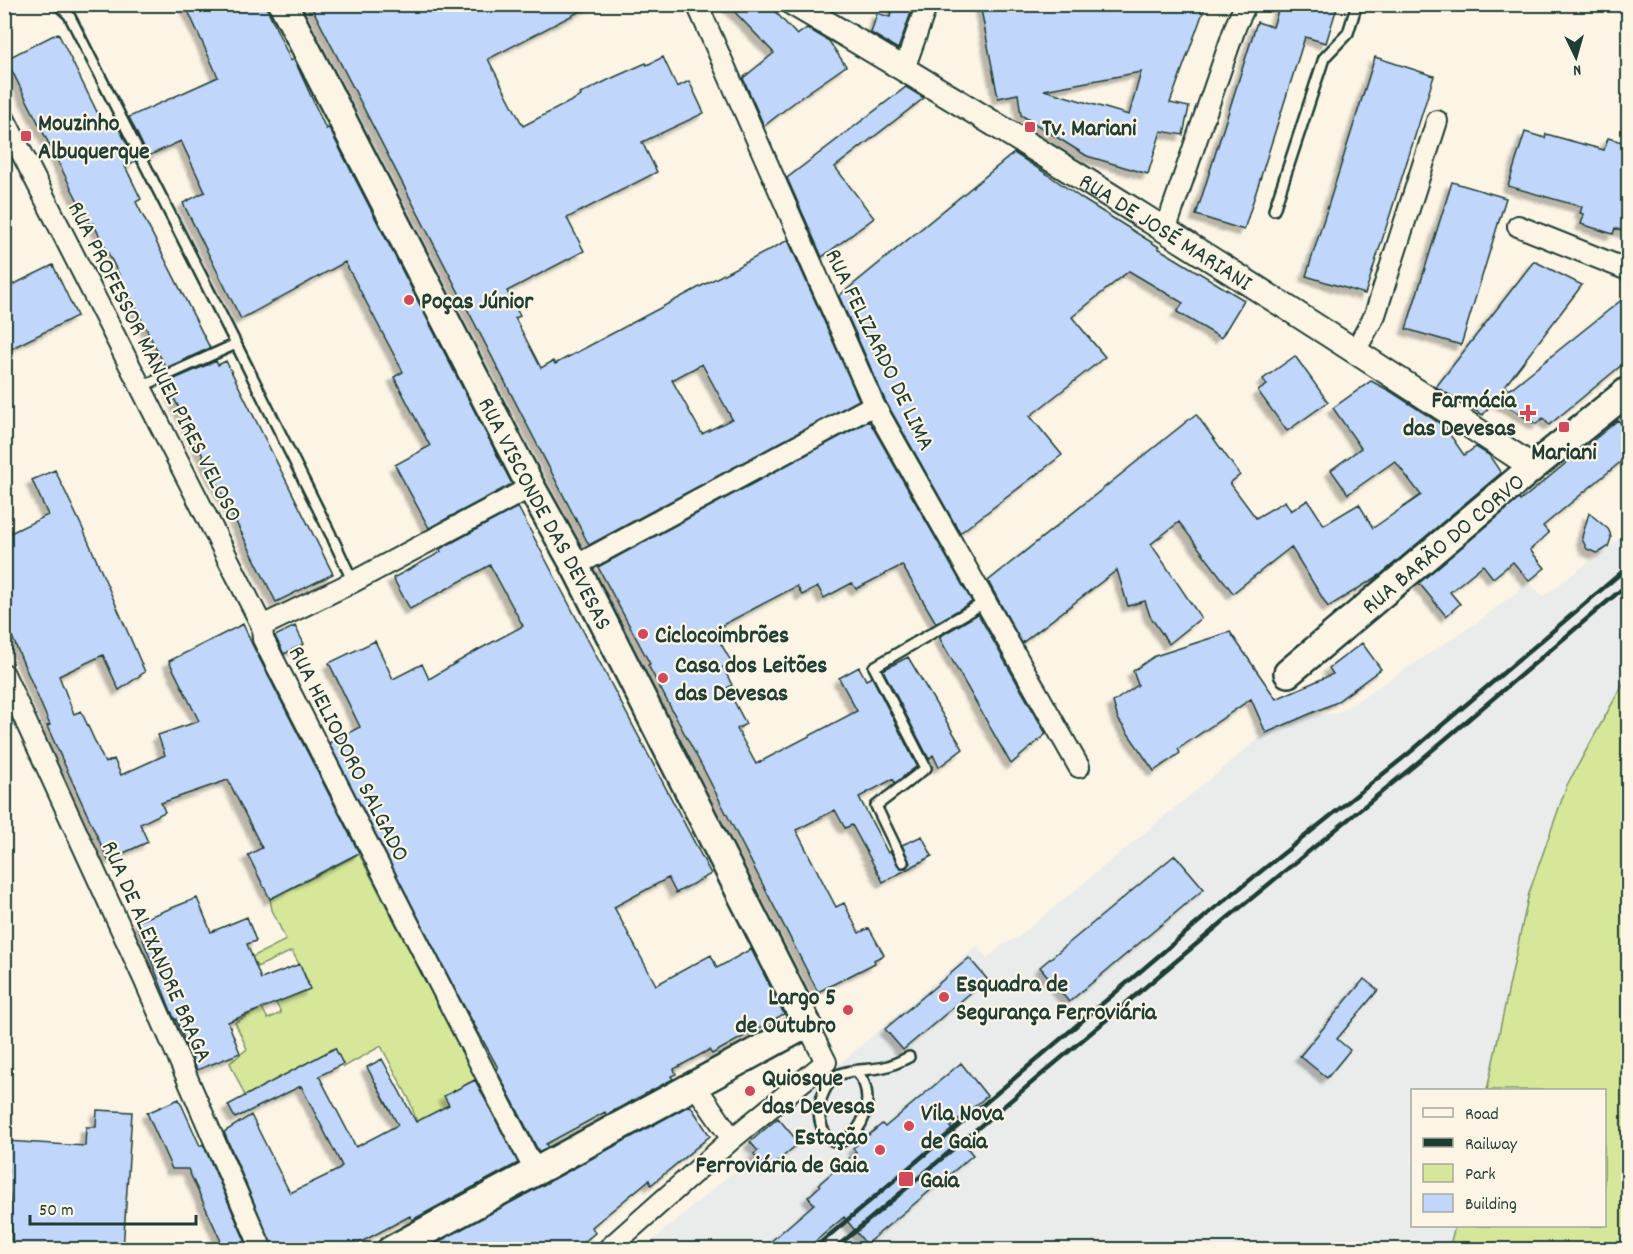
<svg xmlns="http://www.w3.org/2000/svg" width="1633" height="1254" font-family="Dekko,sans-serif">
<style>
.built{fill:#eaeceb}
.green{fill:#d6e79a;stroke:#7a9267;stroke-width:1.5}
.building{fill:#c0d6fa;stroke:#1f3d34;stroke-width:1.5;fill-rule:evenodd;filter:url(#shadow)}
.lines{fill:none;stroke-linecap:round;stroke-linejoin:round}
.service-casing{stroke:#1f3d34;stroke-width:14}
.minor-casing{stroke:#1f3d34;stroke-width:24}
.tertiary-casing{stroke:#1f3d34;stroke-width:28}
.secondary-casing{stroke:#1f3d34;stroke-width:32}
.service{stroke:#fcf5e5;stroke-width:9}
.minor{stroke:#fcf5e5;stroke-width:20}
.tertiary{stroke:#fcf5e5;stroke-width:24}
.secondary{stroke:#fcf5e5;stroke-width:27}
.rail{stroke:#1f3d34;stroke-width:4.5}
.poi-dot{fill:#d1495b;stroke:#fcf5e5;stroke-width:2}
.labels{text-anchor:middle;stroke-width:4.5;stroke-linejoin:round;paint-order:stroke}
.poi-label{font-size:24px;font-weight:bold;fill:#1f3d34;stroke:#fcf5e5;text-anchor:start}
.street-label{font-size:24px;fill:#1f3d34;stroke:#fcf5e5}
</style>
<defs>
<filter id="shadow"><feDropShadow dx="-5.5" dy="5.5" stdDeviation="1.5" flood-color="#0004"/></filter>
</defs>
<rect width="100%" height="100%" fill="#fcf5e5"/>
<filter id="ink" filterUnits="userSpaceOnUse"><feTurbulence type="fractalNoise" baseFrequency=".0167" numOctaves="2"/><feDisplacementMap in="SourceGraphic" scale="12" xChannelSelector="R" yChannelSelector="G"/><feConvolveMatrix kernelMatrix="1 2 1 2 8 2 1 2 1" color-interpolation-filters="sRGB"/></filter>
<g filter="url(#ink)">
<path class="built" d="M1628 532V675L1567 785 1529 893 1487 1090H1412V1226H1455L1449 1249 641 1250 747 1160 741 1152 842 1062 977 946 987 958 1002 945 1018 937 1285 717 1338 713 1476 623 1528 583 1544 596Z"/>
<path class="green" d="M1628 675V1249H1449L1455 1226H1604V1090H1487L1529 893 1567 785Z
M359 854 476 1079 445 1096 449 1105 417 1122 409 1099 381 1046 344 1067 335 1048 245 1096 230 1063 247 1049 235 1022 262 1008 268 1019 281 1013 275 1001 309 983 292 951 257 967 252 957 286 940 272 910 270 899Z"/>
<path class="building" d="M185 4H265L291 61 294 59 326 129 329 128 512 484 429 528 395 465 430 446 394 377 403 372 345 262 241 319 183 203 205 192 181 141 148 156 129 117 218 77Z
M310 4H594L488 59 523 126 581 96 580 94 610 79 646 63 647 65 663 57 677 87 689 81 704 113 642 142 657 172 567 218 584 251 507 291 520 316 515 318 541 368 553 361 555 364 788 240 859 400 589 545ZM702 364 732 419 702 434 672 380Z
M727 4H768L797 35 807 28 829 41 846 66 800 98 764 126 743 78 774 53Z
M894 4H914L898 49 871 33 877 13 890 17Z
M980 4H1206L1170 103 1189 107 1183 135 1161 131 1148 174 1087 156 1021 115 1018 94 998 98ZM1141 72 1129 115 1044 90Z
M1280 4H1338L1326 43 1305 37 1244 230 1196 215 1257 22 1273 27Z
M58 33 105 128 116 123 136 161 125 166 141 199 136 202 210 348 166 368 93 223 90 225 6 59Z
M1375 57 1434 76 1365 294 1306 276Z
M906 87 924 98 835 167 874 218 822 257 787 178Z
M1525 132 1545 138 1546 134 1604 150 1608 138 1629 144V221L1625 232 1615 228 1613 234 1581 224 1584 214 1580 213 1582 207 1508 186Z
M1014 153 1047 174 1084 200 1159 247 1158 248 1244 300 1221 338 1177 312 1183 303 1129 271 1072 317 1105 357 1030 416 1062 455 960 533 885 400 839 296Z
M1452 182 1506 198 1461 345 1406 329Z
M1534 261 1582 285 1505 386 1509 390 1629 294V359L1549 425 1543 418 1536 424 1495 399 1483 415 1436 387Z
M53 265 77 316 4 352V289Z
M1295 356 1328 402 1287 431 1258 391 1267 385 1263 379Z
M216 361 218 365 226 361 333 574 276 602 170 390 175 387 172 380Z
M1371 381 1390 391 1444 426 1464 455 1476 447 1489 455 1501 473 1380 575 1328 607 1291 547 1233 593 1179 522 1151 544 1201 618 1169 644 1150 616 1145 601 1128 606 1117 570 1022 643 988 581 1196 414 1240 475 1230 483 1256 518 1285 501 1291 511 1308 500 1324 525 1359 504 1373 528 1421 495 1395 461 1348 494 1331 470 1361 448 1333 408Z
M1618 420 1629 433V455L1543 526 1549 533 1530 550 1545 568 1529 581 1513 562 1493 578 1483 565 1450 592 1460 604 1446 616 1419 583 1519 499 1520 501Z
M869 421 972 602 936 623 902 565 856 589 852 583 824 598 818 587 802 595 797 586 713 630 732 663 723 667 732 685 727 688 746 724 737 729 756 764 857 711 839 678 859 667 866 680 872 677 917 766 895 783 893 779 859 797 888 853 890 851 900 868H906L910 863 902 845 922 836 932 856 904 871 883 882 852 825 845 828 835 810 796 830 836 907 844 903 859 933 869 928 884 955 874 960 875 963 818 992 704 770 648 665 650 664 598 567Z
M55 470 83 529 145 672 119 690 103 655 59 676 74 714 81 711 105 763 114 759 121 775 165 755 158 735 199 721 169 661 243 624 252 644 359 853 270 899 248 855 262 848 228 780 161 803 165 812 140 824 148 842 108 860 47 726 50 725 4 618V536L48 515 32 480Z
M518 507 711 874 676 893 668 878 614 907 656 985 711 955 717 968 751 949 784 1014 712 1054 709 1050 674 1069 676 1074 671 1076 673 1079 606 1115 605 1112 546 1144 548 1147 539 1152 496 1069 498 1068 458 995 329 743 360 727 329 663 375 641 393 679 422 664 429 679 476 651 523 626 490 565 410 609 393 578 441 552 440 549Z
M1589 513 1608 529 1610 533 1611 538 1608 547 1600 552 1596 553 1587 549 1583 541 1582 537Z
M978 614 1046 734 1011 764 939 637Z
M295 626 304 644 284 654 275 636Z
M1230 632 1276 699 1333 674 1329 668 1362 643 1381 669 1335 703 1266 733 1251 699 1178 749 1180 753 1154 771 1118 719 1113 702 1138 685 1133 671 1155 656Z
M908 657 963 749 939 767 933 755 929 759 883 670Z
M1175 855 1204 889 1069 1002 1040 967Z
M197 898 211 932 247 917 256 941 247 944 261 979 300 964 310 989 228 1022 240 1053 197 1070 176 1019 175 1020 171 1011 136 922Z
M969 958 987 979 903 1050 885 1029Z
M1364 979 1378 990 1337 1039 1350 1050 1327 1078 1300 1056Z
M335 1048 343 1064 319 1076 356 1147 398 1125 367 1067 382 1059 416 1122 449 1105 444 1096 475 1080 518 1163 412 1220 410 1216 346 1250H274L224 1132 251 1115 290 1193 340 1169V1167L342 1166 301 1086 235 1118 228 1105Z
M961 1063 987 1096 950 1127 973 1155 866 1244 844 1217 805 1250H761L814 1204 808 1197 820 1186 819 1184 856 1152 853 1148 882 1124 885 1127Z
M179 1099 200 1146 203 1144 249 1250H225L188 1169H172L147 1113Z
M690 1105 710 1136 651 1185 649 1180 592 1227 595 1233 574 1250H428L427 1248Z
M97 1110 132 1112 123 1250H13L6 1141 85 1146 86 1127H96Z
M778 1118 799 1143 767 1170 754 1154 758 1151 750 1142Z"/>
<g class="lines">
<defs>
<path id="service" d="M57 4 69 15 236 344 331 535
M1274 210 1324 58 1348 33 1357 4
M141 387 236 344
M333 539 353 582
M903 862 876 806 926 768 874 667 985 602
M855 1071C872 1085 869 1114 857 1130 827 1167 802 1106 835 1077 845 1068 874 1071 888 1066 895 1064 903 1060 909 1057"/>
<path id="minor" d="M697 4 874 405 1079 767
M904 69 927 4
M4 118 256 614 262 626 263 639 535 1171
M1518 226 1628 270
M1165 231 1236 25 1246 4
M1355 351 1375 315 1437 121
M575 566 874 405
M262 626 353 582 531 487
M4 674 144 979 262 1250
M694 1084 732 1139 826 1062 807 1024
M607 1250 732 1139"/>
<g id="tertiary">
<path id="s1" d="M794 4C1045 151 1290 308 1533 467"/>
</g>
<g id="secondary">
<path id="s2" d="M283 4 531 487 575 566 807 1024 391 1250"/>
<path id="s3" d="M1288 673 1533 467 1628 391"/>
</g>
</defs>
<use href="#service" class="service-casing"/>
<use href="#minor" class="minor-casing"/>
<use href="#tertiary" class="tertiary-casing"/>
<use href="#secondary" class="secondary-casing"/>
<use href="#service" class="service"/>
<use href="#minor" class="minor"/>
<use href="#tertiary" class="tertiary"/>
<use href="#secondary" class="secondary"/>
<path class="rail" d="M812 1250 1215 908 1408 754 1628 567
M833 1250 1225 920 1416 764 1628 584"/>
</g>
</g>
<g class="poi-dot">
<rect x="1024" y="121" width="12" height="12" rx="3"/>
<rect x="20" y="130" width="12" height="12" rx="3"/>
<circle cx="409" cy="300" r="6"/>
<path d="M1525 404h6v6h6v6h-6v6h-6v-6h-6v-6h6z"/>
<rect x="1558" y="421" width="12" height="12" rx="3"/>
<circle cx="643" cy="634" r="6"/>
<circle cx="663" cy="678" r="6"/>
<circle cx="944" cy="997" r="6"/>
<circle cx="848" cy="1010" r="6"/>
<circle cx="750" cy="1091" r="6"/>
<circle cx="909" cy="1126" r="6"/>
<circle cx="880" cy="1150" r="6"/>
<rect x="898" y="1171" width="16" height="16" rx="3"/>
</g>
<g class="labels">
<g class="poi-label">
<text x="38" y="130">Mouzinho<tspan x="38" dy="28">Albuquerque</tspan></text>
<text x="1042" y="135">Tv. Mariani</text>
<text x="421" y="308">Poças Júnior</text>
<text x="1516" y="407" text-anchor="end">Farmácia<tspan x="1516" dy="28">das Devesas</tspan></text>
<text x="1564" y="459" text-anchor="middle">Mariani</text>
<text x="655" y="642">Ciclocoimbrões</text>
<text x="675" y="672">Casa dos Leitões<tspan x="675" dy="28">das Devesas</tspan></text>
<text x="956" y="991">Esquadra de<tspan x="956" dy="28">Segurança Ferroviária</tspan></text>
<text x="836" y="1004" text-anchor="end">Largo 5<tspan x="836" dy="28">de Outubro</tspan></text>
<text x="762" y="1085">Quiosque<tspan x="762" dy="28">das Devesas</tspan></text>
<text x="921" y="1120">Vila Nova<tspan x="921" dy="28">de Gaia</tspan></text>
<text x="868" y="1144" text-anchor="end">Estação<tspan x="868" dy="28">Ferroviária de Gaia</tspan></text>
<text x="920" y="1187">Gaia</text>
</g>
<g class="street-label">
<text dy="8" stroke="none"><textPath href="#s1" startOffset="436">RUA DE JOSÉ MARIANI</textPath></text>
<text transform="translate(881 349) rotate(64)" y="8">RUA FELIZARDO DE LIMA</text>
<text transform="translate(156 361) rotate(63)" y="8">RUA PROFESSOR MANUEL PIRES VELOSO</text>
<text dy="8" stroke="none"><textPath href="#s2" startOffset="573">RUA VISCONDE DAS DEVESAS</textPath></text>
<text dy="8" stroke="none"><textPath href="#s3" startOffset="202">RUA BARÃO DO CORVO</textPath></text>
<text transform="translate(350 753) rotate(63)" y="8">RUA HELIODORO SALGADO</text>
<text transform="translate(158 951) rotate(66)" y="8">RUA DE ALEXANDRE BRAGA</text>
</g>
</g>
<rect width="1633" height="1254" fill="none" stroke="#fcf5e5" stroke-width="24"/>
<rect x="12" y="12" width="1609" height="1230" fill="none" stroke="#1f3d34" stroke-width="2" filter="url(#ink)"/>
<rect x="1411" y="1089" width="195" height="138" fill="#fcf5e5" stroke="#a4ab9e" stroke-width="1.5"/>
<rect x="1423" y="1108" width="30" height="9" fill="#fcf5e5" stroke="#a4ab9e" stroke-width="1.5"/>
<text x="1465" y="1119" font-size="18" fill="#1f3d34">Road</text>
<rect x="1423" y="1138" width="30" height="9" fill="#1f3d34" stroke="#a4ab9e" stroke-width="1.5"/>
<text x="1465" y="1149" font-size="18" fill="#1f3d34">Railway</text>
<rect x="1423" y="1164" width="30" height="18" fill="#d6e79a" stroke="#a4ab9e" stroke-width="1.5"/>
<text x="1465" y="1179" font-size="18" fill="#1f3d34">Park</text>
<rect x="1423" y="1194" width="30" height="18" fill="#c0d6fa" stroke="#a4ab9e" stroke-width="1.5"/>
<text x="1465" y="1209" font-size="18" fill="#1f3d34">Building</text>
<g transform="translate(1576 57) rotate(175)" stroke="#fcf5e5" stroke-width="4.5" paint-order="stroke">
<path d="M0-4.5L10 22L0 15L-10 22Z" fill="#1f3d34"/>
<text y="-9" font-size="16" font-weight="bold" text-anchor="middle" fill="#1f3d34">N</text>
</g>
<path d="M30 1215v9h166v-9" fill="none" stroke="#1f3d34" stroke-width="3"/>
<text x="39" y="1215" font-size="18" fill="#1f3d34" stroke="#fcf5e5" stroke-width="4.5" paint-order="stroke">50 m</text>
</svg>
